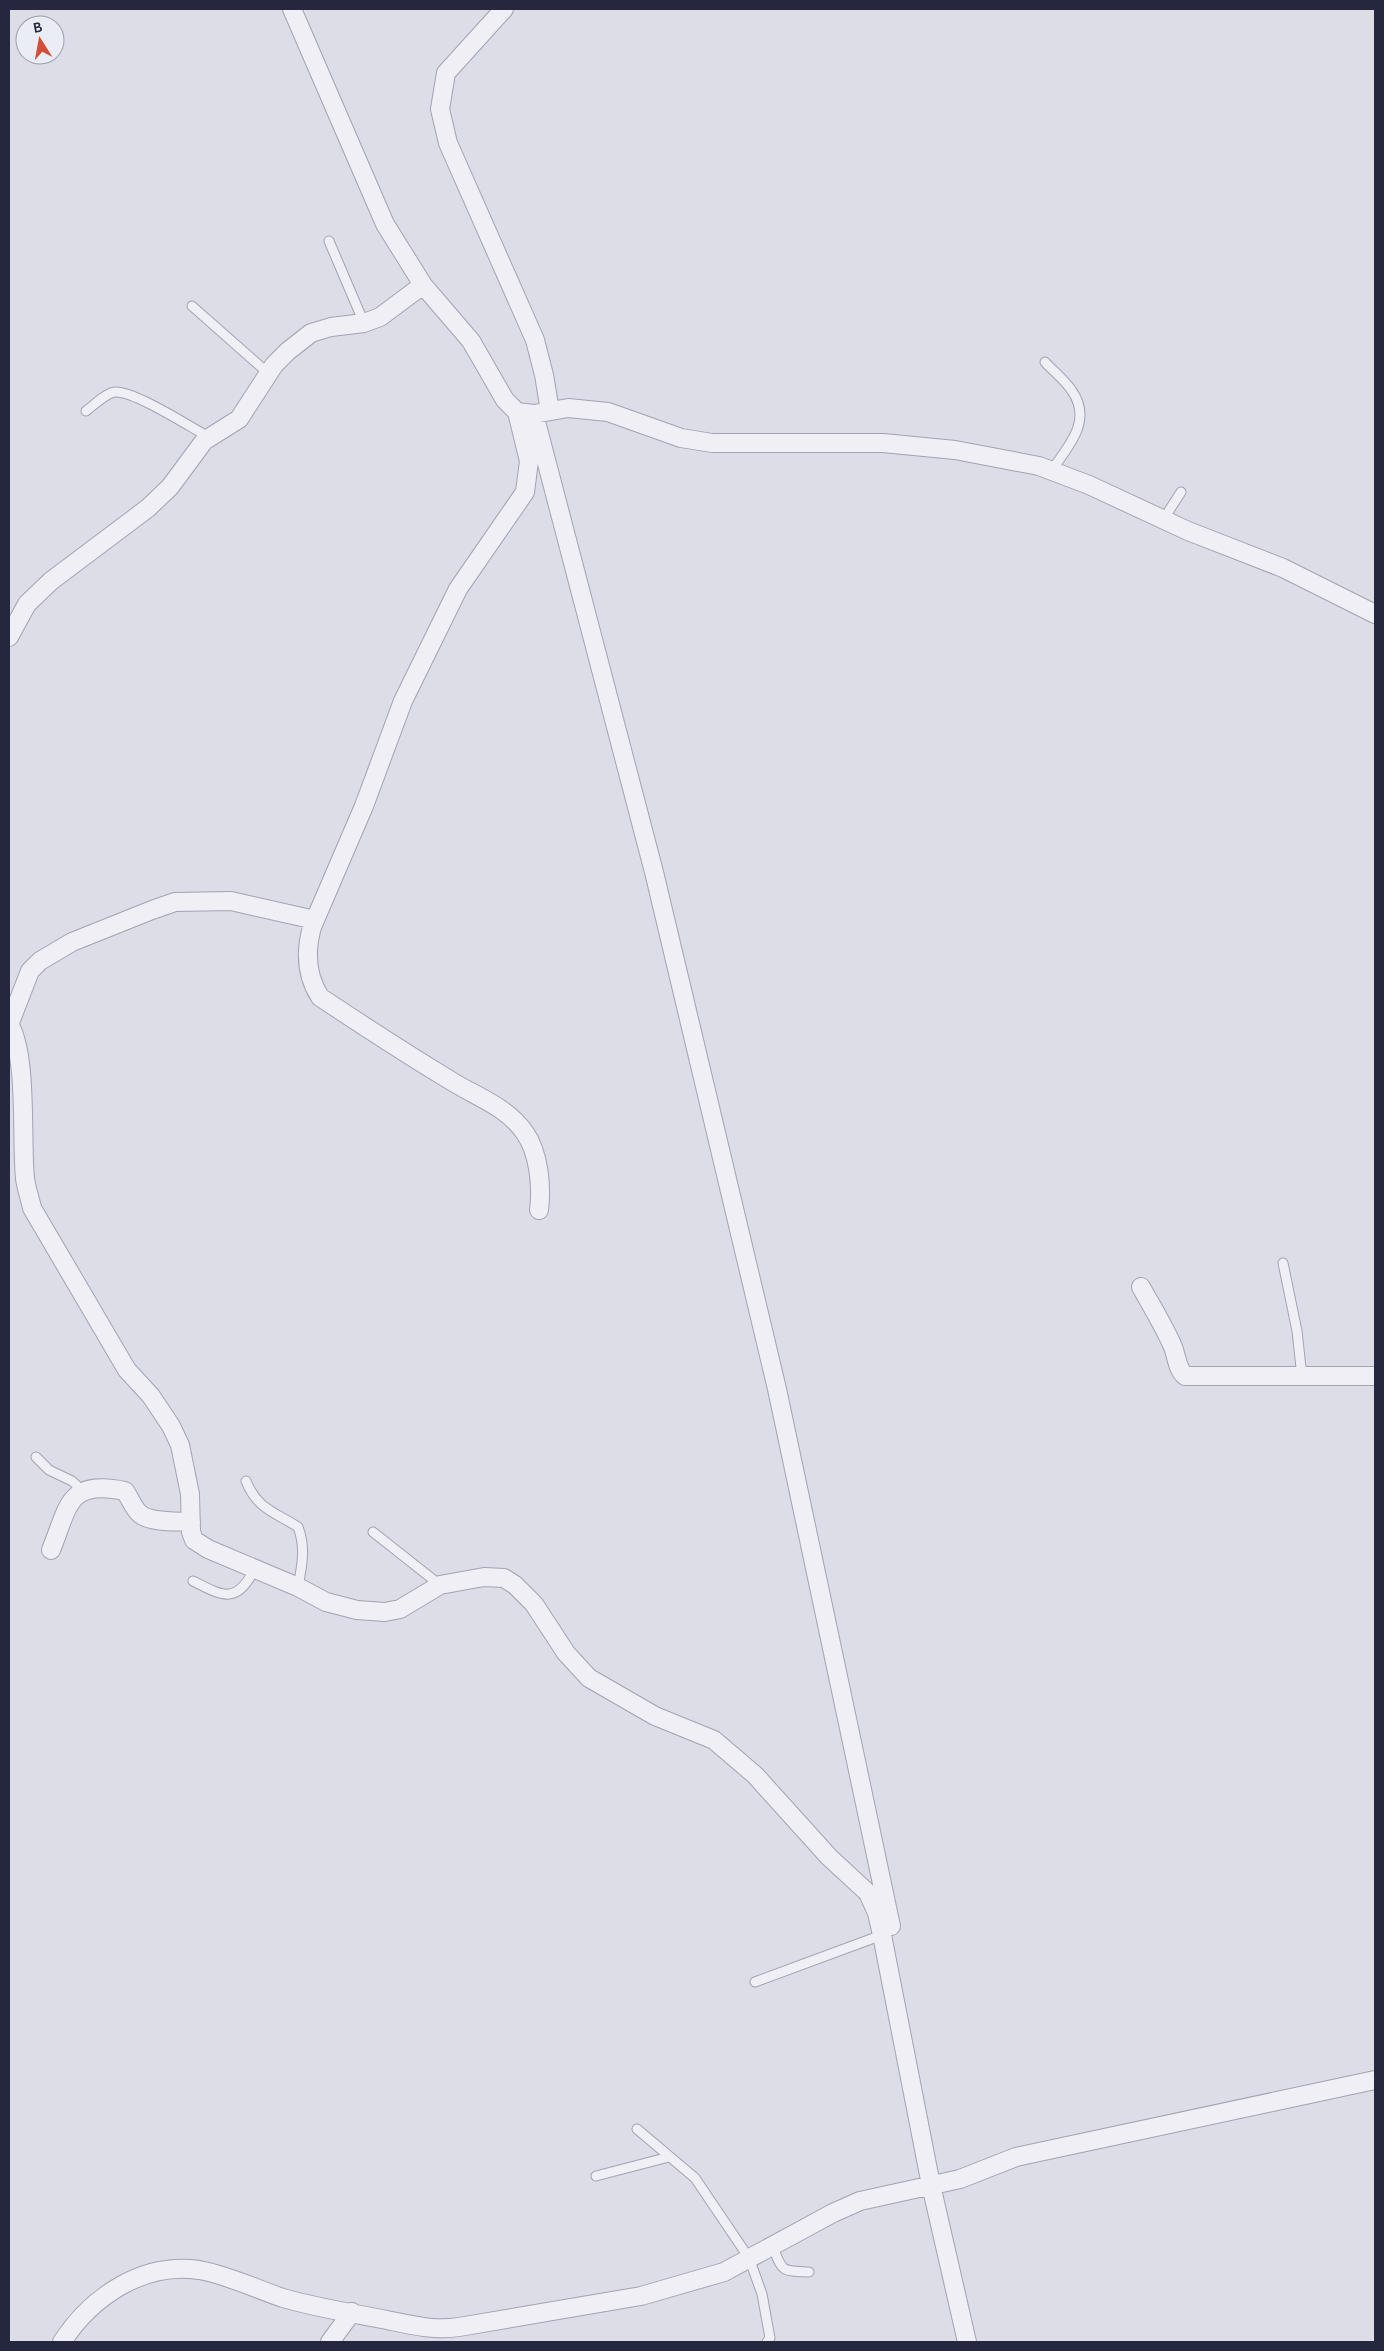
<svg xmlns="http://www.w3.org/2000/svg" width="1384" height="2351" font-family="Cabin,sans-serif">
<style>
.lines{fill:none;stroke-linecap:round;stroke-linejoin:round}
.lane-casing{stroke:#a1a3b1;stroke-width:11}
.street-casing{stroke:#a1a3b1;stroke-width:20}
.lane{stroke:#efeff5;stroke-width:9}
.street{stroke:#efeff5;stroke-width:18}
</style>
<rect width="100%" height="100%" fill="#dcdde7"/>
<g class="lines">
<defs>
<path id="lane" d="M329 241 364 323
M192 306 269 374
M1045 362C1053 371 1065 380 1072 391 1093 421 1068 447 1051 471
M86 411C94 405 106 393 115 392 135 391 190 427 209 437
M1163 520 1181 492
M1283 1263 1297 1331 1302 1377
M36 1457 49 1470 72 1481 82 1490
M246 1481C257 1509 275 1512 298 1527 306 1548 302 1565 298 1587
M373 1532 440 1585
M193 1581C224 1597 236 1604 255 1569
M755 1982 882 1935
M637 2129 695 2178 749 2258 762 2294 770 2338 767 2342
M596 2176 669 2157
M772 2245C783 2272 780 2271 809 2272"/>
<path id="street" d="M292 9 385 224 423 285 471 341 505 400 517 412 534 414 568 408 608 412 681 438 712 443H883L955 450 1039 466 1089 485 1188 531 1283 568 1375 614
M504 9 446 73 440 109 448 143 535 340 544 375 550 411
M517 412 529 461 525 492 458 589 403 701 364 806 312 927C305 952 306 975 320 997 362 1025 405 1053 448 1079 474 1096 507 1106 525 1133 539 1153 542 1187 539 1210
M534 414 654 872 777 1389 891 1926
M9 637 27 604 51 581 148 508 170 487 204 441 239 419 274 365 288 351 311 333 331 327 364 323 380 317 423 285
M9 1024C28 1055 21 1140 25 1178 26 1188 30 1198 32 1208L127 1370 151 1396 171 1426 180 1445 190 1494 191 1532 194 1540 208 1549 298 1587 326 1602 357 1610 385 1612 400 1609 440 1585 484 1577 504 1578 515 1585 534 1604 566 1653 589 1678 655 1716 714 1740 755 1775 829 1857 868 1893 877 1913 882 1935 931 2185 967 2342
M9 1025 30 971 40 961 72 942 152 910 175 902 231 901 315 920
M1141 1287C1152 1307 1164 1326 1173 1347 1177 1357 1177 1369 1185 1376H1375
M51 1550C69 1506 67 1479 125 1491 130 1498 133 1508 140 1514 151 1523 177 1521 191 1522
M62 2342C92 2296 143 2262 199 2270 228 2275 256 2289 283 2298 317 2308 352 2313 387 2320 411 2325 434 2331 459 2327L641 2296 724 2272 833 2213 860 2201 960 2179 1016 2157 1375 2080
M330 2342 352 2312"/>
</defs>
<use href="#lane" class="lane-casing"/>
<use href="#street" class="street-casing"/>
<use href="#lane" class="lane"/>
<use href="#street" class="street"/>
</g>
<rect width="1384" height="2351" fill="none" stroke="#25273e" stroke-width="20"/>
<g transform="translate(40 40) rotate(349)"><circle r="24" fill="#ebedf5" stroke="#9c9eac"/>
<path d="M0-4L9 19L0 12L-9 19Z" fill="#d34e3a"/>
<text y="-8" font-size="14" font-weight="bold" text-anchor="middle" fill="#25273e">B</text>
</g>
</svg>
